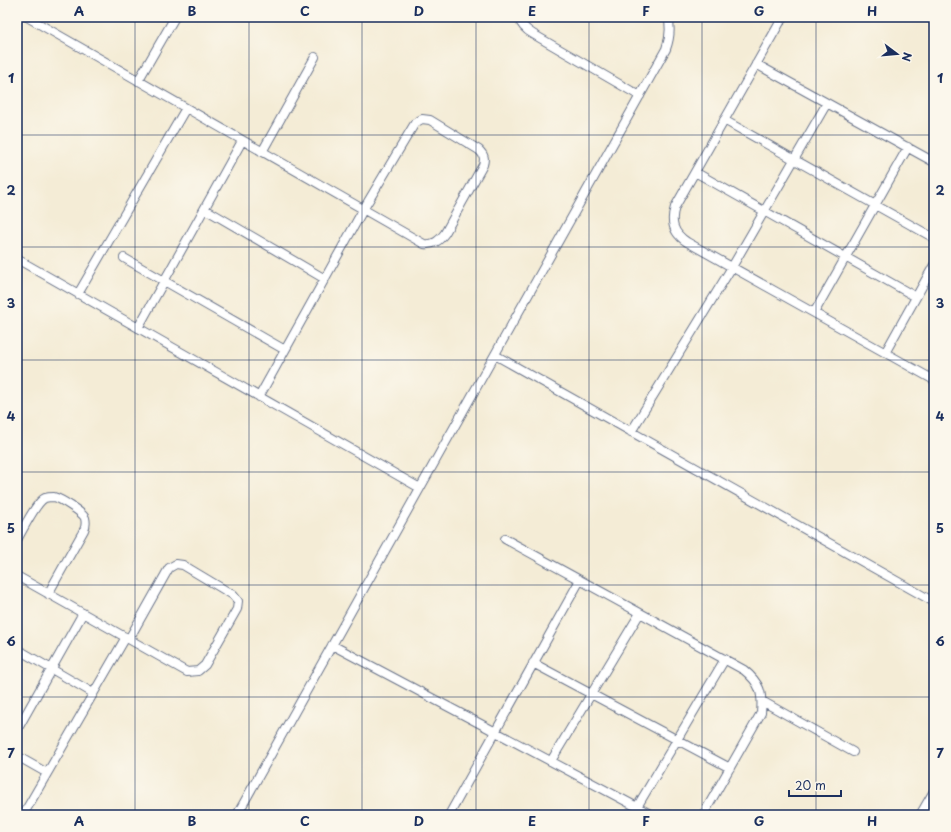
<svg xmlns="http://www.w3.org/2000/svg" width="951" height="832" font-family="'Playpen Sans',sans-serif">
<style>
.lines{fill:none;stroke-linecap:round;stroke-linejoin:round}
.service-casing{stroke:#677188;stroke-width:10}
.service{stroke:#fff;stroke-width:8}
.grid{fill:none;stroke:#1b2f5e;stroke-width:1;stroke-opacity:0.55}
.neatline{fill:none;stroke:#1b2f5e;stroke-width:1.5}
.grid-label{font-size:13px;text-anchor:middle;font-weight:bold;fill:#1b2f5e}
</style>
<rect width="100%" height="100%" fill="#fbf7ec"/>
<filter id="ink" filterUnits="userSpaceOnUse"><feTurbulence type="fractalNoise" baseFrequency=".025" numOctaves="2"/><feDisplacementMap in="SourceGraphic" scale="8" xChannelSelector="R" yChannelSelector="G"/><feConvolveMatrix kernelMatrix="1 2 1 2 8 2 1 2 1" color-interpolation-filters="sRGB"/></filter>
<filter id="wash" filterUnits="userSpaceOnUse"><feTurbulence type="fractalNoise" baseFrequency=".012" numOctaves="4" result="noise"/><feDisplacementMap in="SourceGraphic" scale="16" xChannelSelector="R" yChannelSelector="G"/><feGaussianBlur stdDeviation="0.9" result="paint"/><feColorMatrix in="noise" values="0 0 0 0 0 0 0 0 0 0 0 0 0 0 0 0 0 1.4 0 .05"/><feComposite in="paint" operator="in"/></filter>
<g filter="url(#wash)">
<rect width="100%" height="100%" fill="#f4ecd6"/>
</g>
<g filter="url(#ink)">
<g class="lines">
<defs>
<path id="service" d="M27 17 424 244C434 245 439 241 445 233L483 165C485 158 484 155 479 150L430 120 422 119 415 123 363 210 259 397
M518 17C521 25 526 30 533 34L640 96
M783 17 675 207C670 222 673 233 687 242L934 380
M756 64 934 162
M138 81 175 17
M724 120 934 238
M262 152 315 57
M695 172 916 297
M205 209 325 279
M124 258 285 350
M17 259 420 488
M78 294 186 108
M814 313 908 147
M138 328 242 141
M885 353 934 265
M495 355 934 602
M631 432 732 267 827 103
M505 539 744 670C760 683 763 693 761 713L703 815
M17 540C22 531 37 501 45 498 48 497 51 497 54 497 61 499 82 512 85 518 86 522 86 526 84 530L48 594
M17 576 187 672 198 671 205 665 237 609 238 601 233 595 183 565 176 564 169 568 129 639
M332 645 652 815
M17 649 93 693
M533 663 730 768
M762 701 853 752
M17 730 83 613
M17 756 47 773
M551 761 640 613
M637 807 725 659
M23 815 126 637
M237 815 666 49C670 38 671 28 668 17
M449 815 580 580
M920 815 934 791"/>
</defs>
<use href="#service" class="service-casing"/>
<use href="#service" class="service"/>
</g>
</g>
<path class="grid" d="M135 17V815M249 17V815M362 17V815M476 17V815M589 17V815M702 17V815M816 17V815M17 135H934M17 247H934M17 360H934M17 472H934M17 585H934M17 697H934"/>
<rect width="951" height="832" fill="none" stroke="#fbf7ec" stroke-width="44"/>
<g transform="translate(897 54) rotate(106)" stroke="#fbf7ec" stroke-width="3" paint-order="stroke">
<path d="M0-3L7 15L0 10L-7 15Z" fill="#1b2f5e"/>
<text y="-6" font-size="11" font-weight="bold" text-anchor="middle" fill="#1b2f5e">N</text>
</g>
<path d="M789 790v6h52v-6" fill="none" stroke="#1b2f5e" stroke-width="2"/>
<text x="795" y="790" font-size="12" fill="#1b2f5e" stroke="#fbf7ec" stroke-width="3" paint-order="stroke">20 m</text>
<rect x="22" y="22" width="907" height="788" class="neatline"/>
<g class="grid-label">
<text x="79" y="16">A</text>
<text x="192" y="16">B</text>
<text x="305" y="16">C</text>
<text x="419" y="16">D</text>
<text x="532" y="16">E</text>
<text x="646" y="16">F</text>
<text x="759" y="16">G</text>
<text x="872" y="16">H</text>
<text x="11" y="83">1</text>
<text x="940" y="83">1</text>
<text x="11" y="195">2</text>
<text x="940" y="195">2</text>
<text x="11" y="308">3</text>
<text x="940" y="308">3</text>
<text x="11" y="421">4</text>
<text x="940" y="421">4</text>
<text x="11" y="533">5</text>
<text x="940" y="533">5</text>
<text x="11" y="646">6</text>
<text x="940" y="646">6</text>
<text x="11" y="758">7</text>
<text x="940" y="758">7</text>
<text x="79" y="826">A</text>
<text x="192" y="826">B</text>
<text x="305" y="826">C</text>
<text x="419" y="826">D</text>
<text x="532" y="826">E</text>
<text x="646" y="826">F</text>
<text x="759" y="826">G</text>
<text x="872" y="826">H</text>
</g>
</svg>
